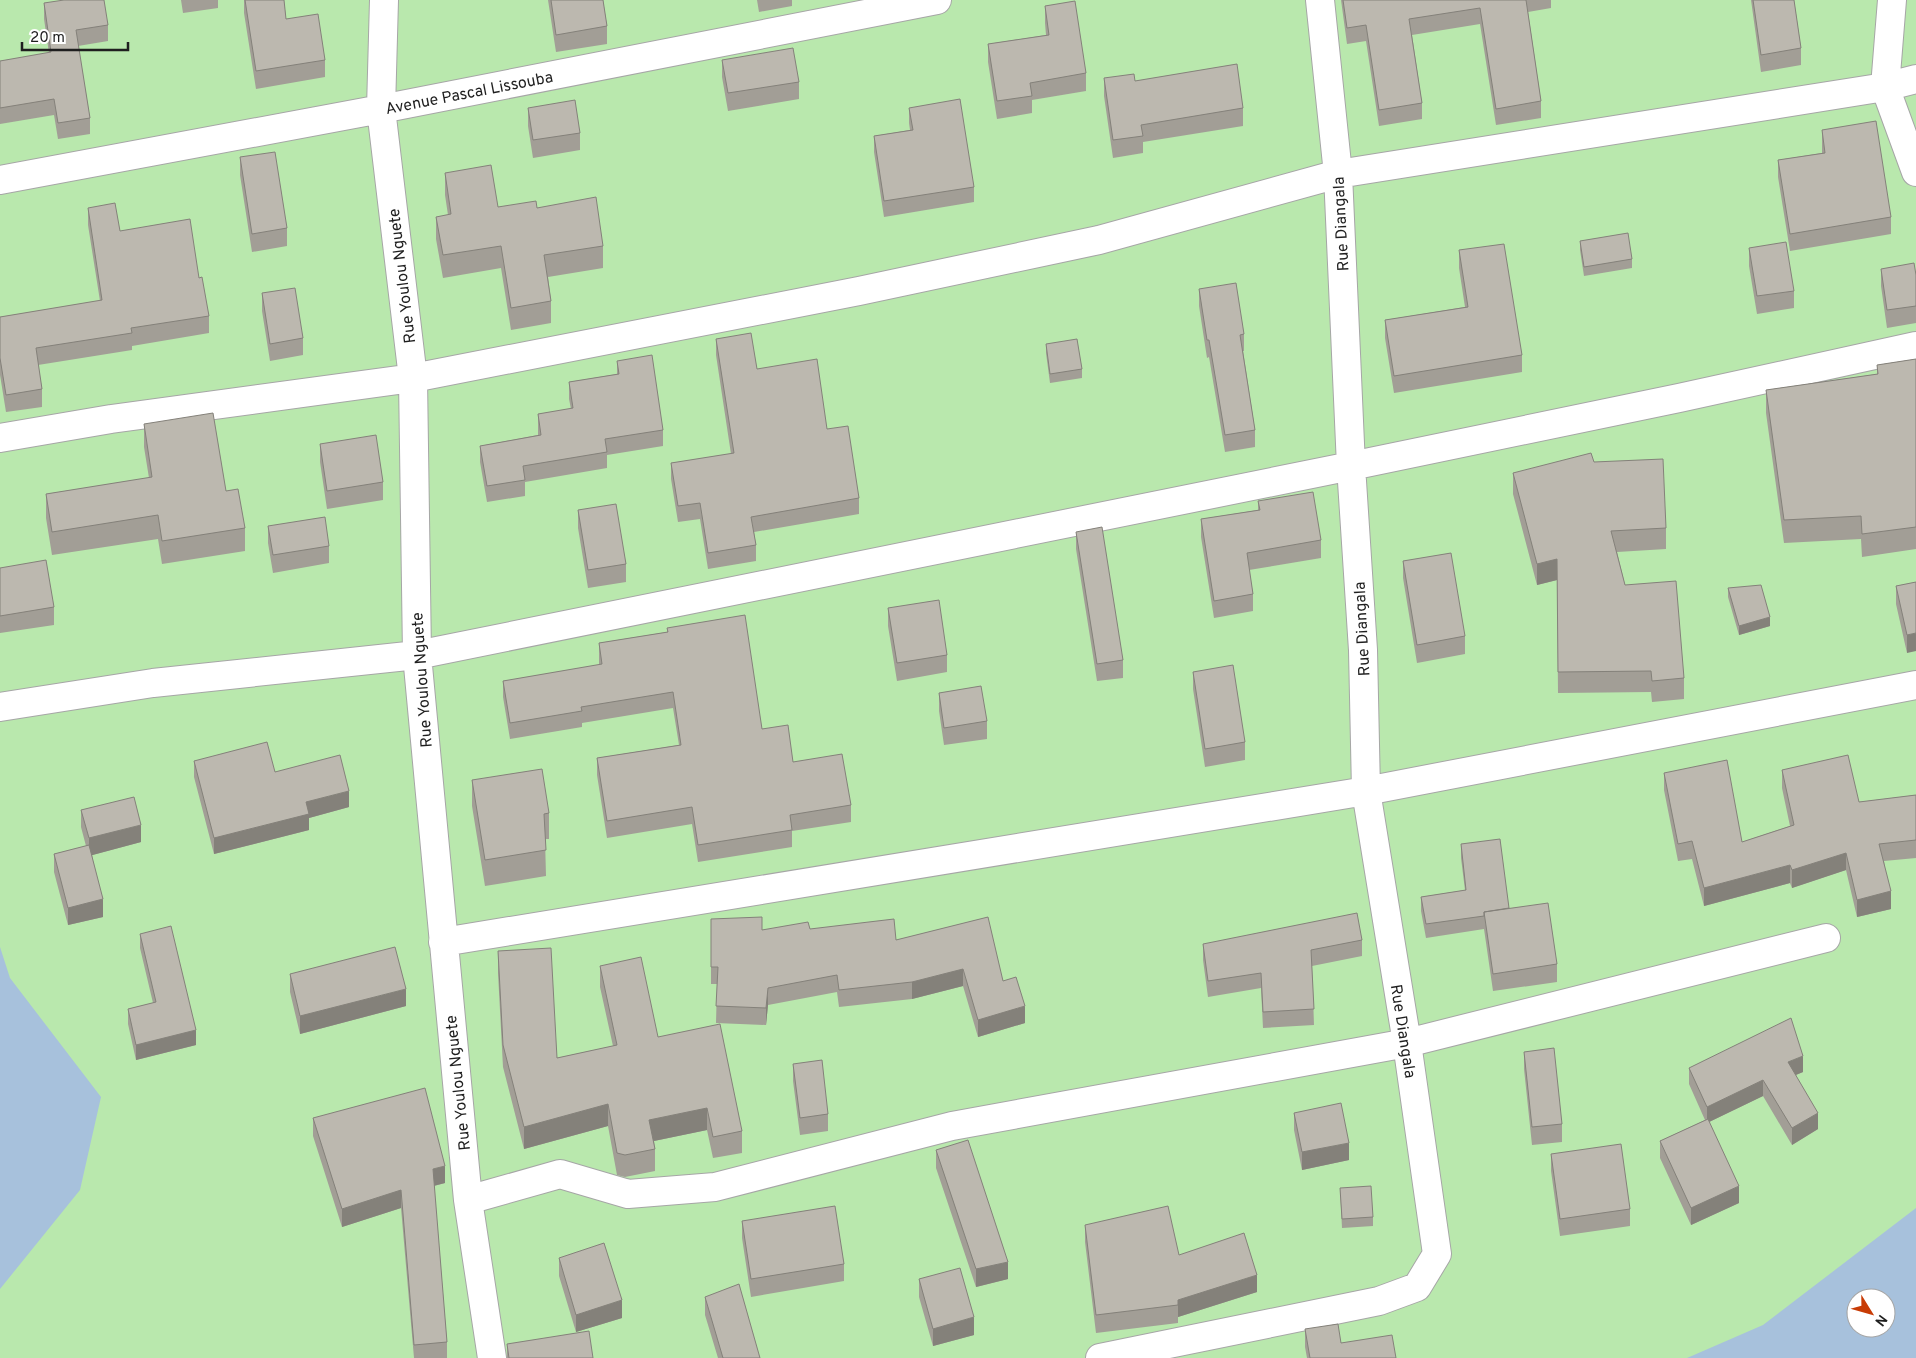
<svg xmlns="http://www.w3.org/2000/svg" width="1916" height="1358" font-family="Overpass,sans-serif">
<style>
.grass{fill:#b9e8ad;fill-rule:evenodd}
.water{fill:#a7c1dc;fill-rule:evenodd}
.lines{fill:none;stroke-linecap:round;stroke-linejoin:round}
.minor-casing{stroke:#a6a6a6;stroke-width:30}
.minor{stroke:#fff;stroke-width:28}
.wall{fill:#a29e96}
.shaded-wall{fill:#84817a}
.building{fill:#bcb8af;stroke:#84817a}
.labels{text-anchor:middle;stroke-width:4.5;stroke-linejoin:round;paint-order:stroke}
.street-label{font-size:16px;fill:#1f1f1f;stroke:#fff}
</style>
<rect width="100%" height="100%" fill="#efefe5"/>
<path class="grass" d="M0 0H1916V1358H0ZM1856 1298H1886V1328H1856Z"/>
<path class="water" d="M0 947 10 978 101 1097 80 1190 0 1289Z
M1916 1208V1358H1687L1763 1325ZM1856 1298H1886V1328H1856Z"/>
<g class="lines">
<defs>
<path id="minor" d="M384 0 381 109 413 378 417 655 468 1200 492 1358
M1892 0 1885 87 1916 172
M0 180 381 109 937 0
M0 438 111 419 413 378 859 291 1099 240 1338 174 1885 87 1916 79
M0 707 153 683 417 655 1351 466 1679 398 1916 346
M443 942 1366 791 1916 685
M468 1200 560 1174 628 1194 715 1187 952 1126 1407 1043 1826 938
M1100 1358 1379 1301 1417 1287 1437 1254 1407 1043 1366 791 1363 650 1351 466 1338 174 1320 0"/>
</defs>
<use href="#minor" class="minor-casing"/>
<use href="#minor" class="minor"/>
</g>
<path class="wall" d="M181 0H218V8L183 13Z
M244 0H284L286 19 325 60V77L256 89 244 13Z
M548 0H603L607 26V44L556 52Z
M757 0H792V6L759 12Z
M1341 0H1551V8L1528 12 1541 101V118L1496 125 1480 24 1412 35 1422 103V119L1379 126 1366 41 1347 44Z
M1751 0H1794L1801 48V65L1761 72Z
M44 3 108 25V41L78 46 90 118V134L58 139 54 115 0 124V61L49 53 44 19Z
M1045 6 1086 73V91L1032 100V113L997 119 988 62V44L1046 35 1045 23Z
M722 60 799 82V99L728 111 722 77Z
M1104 78 1135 81 1243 108V126L1143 142V153L1113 158 1104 96Z
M528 108 580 133V150L533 158 528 126Z
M909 108 974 187V202L884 217 874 152V136L910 130 909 123Z
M1822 130 1891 217V234L1790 251 1778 177V160L1822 153Z
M240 157 287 228V246L252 252 240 175Z
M445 173 498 207 537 208 603 246V268L548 277 551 301V323L511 330 501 268 443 278 436 239V217L448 215 445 195Z
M88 208 120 231 199 278 209 316V333L132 346V350L38 365 42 389V407L6 412 0 375V317L100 301 88 225Z
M1580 241 1632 259V268L1584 276 1580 250Z
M1749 248 1794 291V308L1757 314 1749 266Z
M1459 250 1522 355V372L1394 393 1385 338V320L1465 307 1459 268Z
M1881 269 1916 275V323L1887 328 1881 286Z
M1199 289 1244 334V351H1243L1255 430V447L1225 452 1209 357 1207 358 1199 306Z
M262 293 303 338V355L270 361 262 311Z
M716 339 757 369 827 429 859 498V514L754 532 756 545V561L708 569 700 519 678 522 671 479V463L731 454 716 355Z
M1046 344 1082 369V378L1050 383 1046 353Z
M1916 359V549L1862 557 1861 539 1784 543 1766 413V390L1877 374V365Z
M617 361 663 430V446L607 455V468L525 482V496L487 502 480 462V446L538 435V414L571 409 569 399V382L617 374Z
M144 424 226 491 245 528V551L162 564 158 539 52 555 46 518V494L149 478 144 447Z
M320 444 383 482V500L327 509 320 462Z
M1594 462 1666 528V549L1617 552 1625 585 1684 678V699L1652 702 1651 692 1558 693 1557 580 1537 585 1513 494V473Z
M1258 501 1321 540V558L1249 570 1253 594V611L1214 618 1201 537V519L1258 510Z
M578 510 626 564V582L588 588 578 528Z
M268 526 329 546V563L273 573 268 543Z
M1076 532 1123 660V678L1097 681 1076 549Z
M1403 561 1465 636V654L1417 663 1403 578Z
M0 568 54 607V625L0 633Z
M1916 582 1907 653 1896 604V586Z
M1728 588 1770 626 1739 635 1728 597Z
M888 608 947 655V672L897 681 888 626Z
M667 628 793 762 851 805V822L792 831V847L698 862 692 824 607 838 597 775V758L679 745 673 708 582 723V727L510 739 503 697V681L599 665V643L667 632Z
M1193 672 1245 742V760L1205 767 1193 689Z
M939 693 987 721V739L944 745 939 711Z
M194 761 275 772 349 807 309 818V830L214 854 194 777Z
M1782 770 1859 802 1916 795V858L1884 861 1891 909 1857 917 1846 870 1792 888 1790 883 1704 906 1692 859 1678 861 1664 790V773L1742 842 1790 826 1782 788Z
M472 780 549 813V839H545L546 876 485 886 472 806Z
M81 810 141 842 92 855 103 917 68 925 54 872V854L86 846 81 827Z
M1461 844 1509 908 1557 964V982L1493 991 1484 929 1426 938 1421 911V897L1465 890 1461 858Z
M711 919 762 930 810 929 896 940 1003 981 1025 1023 978 1037 963 986 912 999 839 1007 837 992 768 1005 766 1025 716 1023 717 984H711Z
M140 934 196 1045 136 1060 128 1024V1009L153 1003 140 948Z
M1362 940V956L1312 966 1314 1025 1263 1028 1261 988 1208 997 1203 960V944Z
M498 951 557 1058 613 1046 600 987V966L658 1037 742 1131V1153L713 1158 707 1130 654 1141 655 1149V1171L625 1177 617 1175 608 1126 524 1149 503 1067 498 973Z
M290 974 406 1006 300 1034 290 992Z
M1524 1052 1562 1124V1142L1532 1145 1524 1069Z
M793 1064 828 1114V1131L800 1135 793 1081Z
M1689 1068 1803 1072 1796 1075 1818 1129 1792 1145 1763 1096 1709 1122 1739 1203 1691 1225 1660 1158V1141L1705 1120 1689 1084Z
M1294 1113 1349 1160 1302 1170 1294 1130Z
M313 1118 445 1183 434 1186 447 1342V1358H414L401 1208 342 1227 313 1136Z
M936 1150 1008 1279 976 1287 936 1168Z
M1551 1154 1630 1209V1226L1560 1236 1551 1171Z
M1340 1188 1373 1217V1226L1342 1228Z
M742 1221 844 1264V1281L751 1297 742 1238Z
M1085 1225 1179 1255 1257 1292 1178 1317V1323L1096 1333 1085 1242Z
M559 1258 622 1318 576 1332 559 1276Z
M919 1279 974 1335 933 1346 919 1297Z
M705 1297 760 1358H718L705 1315Z
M1305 1329 1341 1343 1396 1358H1307L1305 1347Z
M507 1344 593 1358H507Z"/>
<path class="shaded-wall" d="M1557 559V580L1537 585V564Z
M1770 617V626L1739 635V626Z
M1916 633V651L1907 653V635Z
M349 791V807L309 818V830L214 854V838L306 802Z
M141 825V842L89 856V838Z
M1846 853V870L1792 888V870Z
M1790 865V883L1704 906V888Z
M1891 891V909L1857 917V900Z
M103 899V917L68 925V908Z
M963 969V986L912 999V982Z
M768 988V1005L766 1025V1008Z
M406 989V1006L300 1034V1016Z
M1025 1006V1023L978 1037V1020Z
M196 1030V1045L136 1060V1045Z
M1803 1056V1072L1788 1078V1062Z
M1763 1080V1096L1707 1123V1107Z
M608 1104V1126L524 1149V1127Z
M707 1108V1130L649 1142V1120Z
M1818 1113V1129L1792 1145V1128Z
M1349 1143V1160L1302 1170V1152Z
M445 1166V1183L433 1186V1169Z
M1739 1186V1203L1691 1225V1208Z
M401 1190V1208L342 1227V1209Z
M1008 1262V1279L976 1287V1269Z
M1257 1275V1292L1178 1317V1300Z
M622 1300V1318L576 1332V1315Z
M974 1317V1335L933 1346V1329Z"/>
<path class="building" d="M64 0H104L108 25 76 30 90 118 58 123 54 99 0 108V61L51 52 44 3Z
M245 0H284L286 19 318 14 325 60 256 71Z
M551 0H603L607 26 556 35Z
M1343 0H1526L1541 101 1496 109 1480 8 1409 19 1422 103 1379 110 1366 25 1347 28Z
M1753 0H1794L1801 48 1761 55Z
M1075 1 1086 73 1030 83 1032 96 997 101 988 44 1049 35 1045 6Z
M793 48 799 82 728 93 722 60Z
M1237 64 1243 108 1141 125 1143 136 1113 140 1104 78 1134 74 1135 81Z
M960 99 974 187 884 201 874 136 913 130 909 108Z
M575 100 580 133 533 140 528 108Z
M1876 121 1891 217 1790 234 1778 160 1825 153 1822 130Z
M275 152 287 228 252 234 240 157Z
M491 165 498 207 536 201 537 208 596 197 603 246 544 255 551 301 511 308 501 246 443 255 436 217 451 214 445 173Z
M115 203 120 231 190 219 199 278 202 277 209 316 131 328 132 333 36 348 42 389 6 395 0 358V317L102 300 88 208Z
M1628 233 1632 259 1584 267 1580 241Z
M1786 242 1794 291 1757 296 1749 248Z
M1504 244 1522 355 1394 376 1385 320 1468 307 1459 250Z
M1914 263 1916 275V306L1887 310 1881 269Z
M1236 283 1244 334 1240 335 1255 430 1225 435 1209 340H1207L1199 289Z
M295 288 303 338 270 344 262 293Z
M751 333 757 369 817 359 827 429 848 426 859 498 751 517 756 545 708 553 700 503 678 506 671 463 734 453 716 339Z
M1077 339 1082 369 1050 374 1046 344Z
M652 355 663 430 605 439 607 452 523 466 525 480 487 486 480 446 541 435 538 414 573 408 569 382 619 374 617 361Z
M1916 359V527L1862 534 1861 516 1784 520 1766 390 1878 374 1877 365Z
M213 413 226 491 238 489 245 528 162 541 158 515 52 532 46 494 152 477 144 424Z
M376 435 383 482 327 491 320 444Z
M1591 453 1594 462 1663 459 1666 528 1611 531 1625 585 1676 581 1684 678 1652 681 1651 671 1558 672 1557 559 1537 564 1513 473Z
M1313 492 1321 540 1247 553 1253 594 1214 601 1201 519 1260 510 1258 501Z
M616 504 626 564 588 570 578 510Z
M325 517 329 546 273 555 268 526Z
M1102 527 1123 660 1097 664 1076 532Z
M1451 553 1465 636 1417 645 1403 561Z
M46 560 54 607 0 616V568Z
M1916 582V633L1907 635 1896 586Z
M1761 585 1770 617 1739 626 1728 588Z
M939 600 947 655 897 663 888 608Z
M745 615 762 729 788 725 793 762 842 754 851 805 790 815 792 830 698 845 692 807 607 821 597 758 681 745 673 692 581 707 582 711 510 723 503 681 602 664 599 643 668 632 667 628Z
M1233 665 1245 742 1205 749 1193 672Z
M981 686 987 721 944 728 939 693Z
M267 742 275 772 340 755 349 791 306 802 309 814 214 838 194 761Z
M1848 755 1859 802 1916 795V840L1879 844 1891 891 1857 900 1846 853 1792 870 1790 865 1704 888 1692 841 1678 844 1664 773 1727 760 1742 842 1794 825 1782 770Z
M542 769 549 813 544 814 546 850 485 860 472 780Z
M134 797 141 825 89 838 81 810Z
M1500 839 1509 908 1484 912V916L1426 924 1421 897 1466 890 1461 844Z
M89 845 103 899 68 908 54 854Z
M1548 903 1557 964 1493 974 1484 912Z
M1357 913 1362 940 1311 950 1314 1009 1263 1012 1261 973 1208 981 1203 944Z
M762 917V930L808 922 810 929 894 919 896 940 988 917 1003 981 1016 977 1025 1006 978 1020 963 969 912 982 839 990 837 975 768 988 766 1008 716 1006 718 967H711V919Z
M171 926 196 1030 136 1045 128 1009 156 1002 140 934Z
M395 947 406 989 300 1016 290 974Z
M551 948 557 1058 617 1045 600 966 641 957 658 1037 720 1024 742 1131 713 1137 707 1108 649 1120 655 1149 625 1155 617 1153 608 1104 524 1127 503 1045 498 951Z
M1791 1018 1803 1056 1788 1062 1818 1113 1792 1128 1763 1080 1707 1107 1689 1068Z
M1554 1048 1562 1124 1532 1127 1524 1052Z
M822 1060 828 1114 800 1118 793 1064Z
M425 1088 445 1166 433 1169 447 1342 414 1345 401 1190 342 1209 313 1118Z
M1341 1103 1349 1143 1302 1152 1294 1113Z
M1708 1119 1739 1186 1691 1208 1660 1141Z
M968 1140 1008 1262 976 1269 936 1150Z
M1621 1144 1630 1209 1560 1219 1551 1154Z
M1371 1186 1373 1217 1342 1219 1340 1188Z
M835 1206 844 1264 751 1279 742 1221Z
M1168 1206 1179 1255 1244 1233 1257 1275 1178 1300V1305L1096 1315 1085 1225Z
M604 1243 622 1300 576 1315 559 1258Z
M960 1268 974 1317 933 1329 919 1279Z
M739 1284 760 1358H723L705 1297Z
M1338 1324 1341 1343 1392 1335 1396 1358H1310L1305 1329Z
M589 1331 593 1358H509L507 1344Z"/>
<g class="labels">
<g class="street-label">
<text transform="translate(469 92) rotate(-11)" y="6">Avenue Pascal Lissouba</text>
<text transform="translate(1340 224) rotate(-93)" y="6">Rue Diangala</text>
<text transform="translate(401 276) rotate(-97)" y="6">Rue Youlou Nguete</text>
<text transform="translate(1361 629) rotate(-93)" y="6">Rue Diangala</text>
<text transform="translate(421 680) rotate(-94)" y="6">Rue Youlou Nguete</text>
<text transform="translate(1404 1031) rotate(81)" y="6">Rue Diangala</text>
<text transform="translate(457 1083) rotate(-96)" y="6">Rue Youlou Nguete</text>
</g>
</g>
<g transform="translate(1871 1313) rotate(127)"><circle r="24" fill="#ffffff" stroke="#a5a5a5"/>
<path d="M0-4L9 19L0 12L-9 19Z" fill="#c83c06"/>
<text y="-8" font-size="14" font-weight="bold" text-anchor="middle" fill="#1f1f1f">N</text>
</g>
<path d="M22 42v8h106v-8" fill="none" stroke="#1f1f1f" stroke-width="2.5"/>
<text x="30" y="42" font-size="15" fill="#1f1f1f" stroke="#ffffff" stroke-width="4" paint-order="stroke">20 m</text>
</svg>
